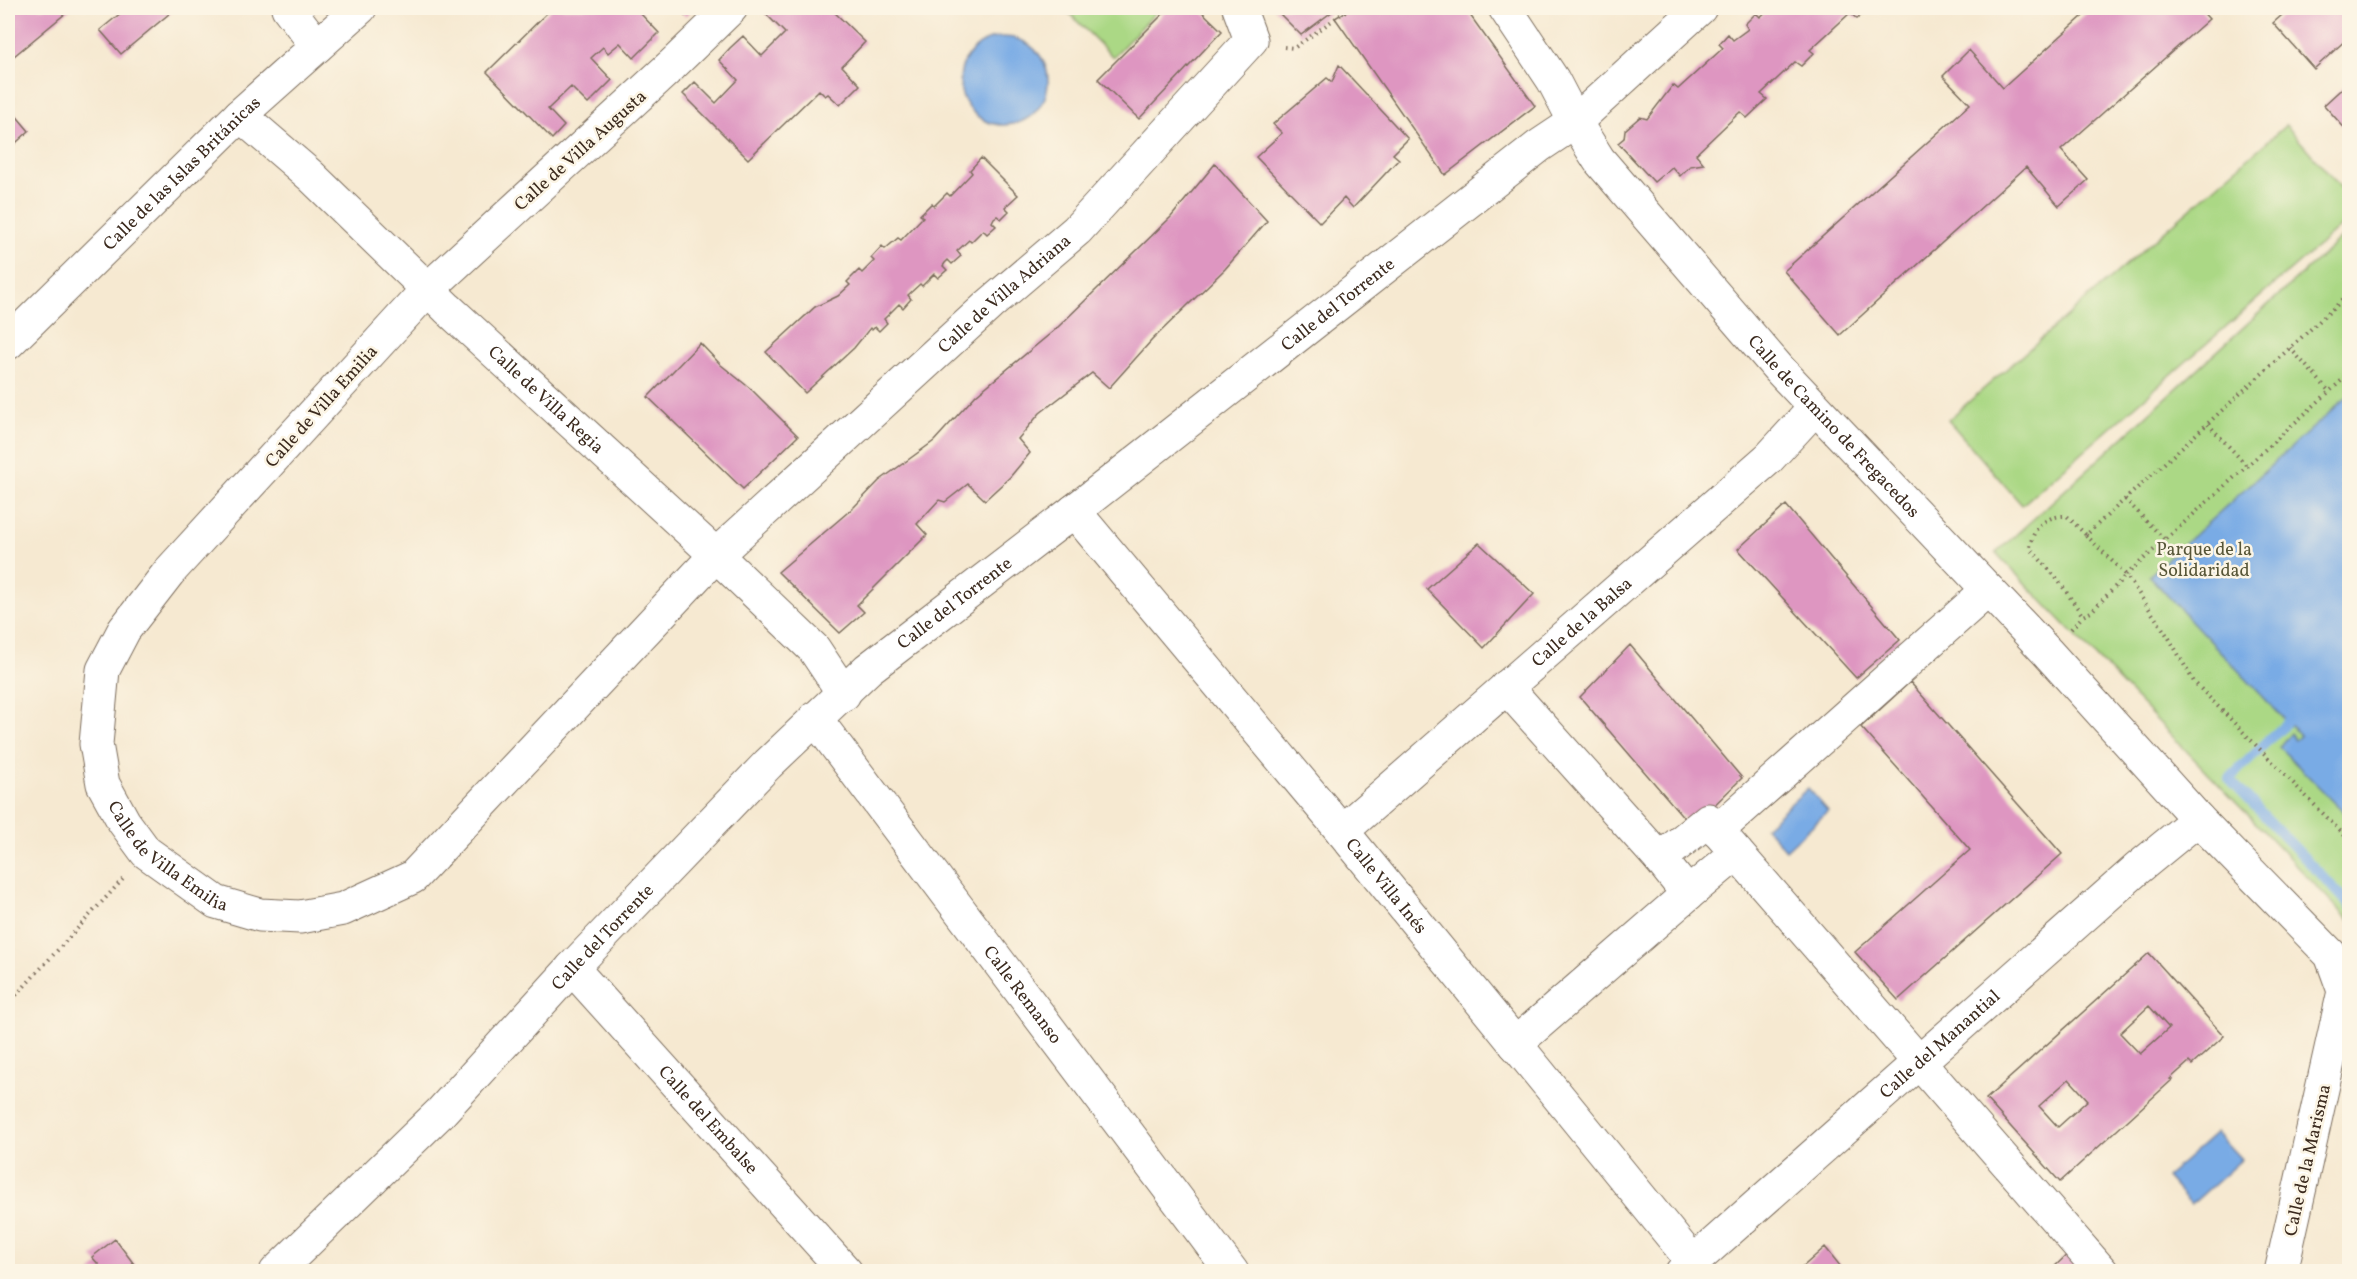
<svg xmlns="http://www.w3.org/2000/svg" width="2357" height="1279" font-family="Vollkorn,serif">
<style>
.green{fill:#abd885;stroke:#738152;stroke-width:1.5}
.water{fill:#79abe5;stroke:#5a6a82;stroke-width:1.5}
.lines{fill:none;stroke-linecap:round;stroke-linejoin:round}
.stream{stroke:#79abe5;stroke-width:10}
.building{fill:#de96c1;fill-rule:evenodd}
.street-casing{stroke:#7c6d5d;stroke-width:35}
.secondary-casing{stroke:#7c6d5d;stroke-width:35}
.path{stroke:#7c6d5d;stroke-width:4;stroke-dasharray:1.5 4.5;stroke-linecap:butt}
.street{stroke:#fff;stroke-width:33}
.secondary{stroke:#fff;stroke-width:33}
.labels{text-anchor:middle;stroke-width:5;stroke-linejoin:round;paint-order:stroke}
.street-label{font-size:18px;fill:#3b2a1e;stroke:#fcf5e5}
.park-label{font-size:18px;fill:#575638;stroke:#fcf5e5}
</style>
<rect width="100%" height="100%" fill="#fcf5e5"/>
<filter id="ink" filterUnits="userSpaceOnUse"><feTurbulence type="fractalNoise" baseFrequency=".0167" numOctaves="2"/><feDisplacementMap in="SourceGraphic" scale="12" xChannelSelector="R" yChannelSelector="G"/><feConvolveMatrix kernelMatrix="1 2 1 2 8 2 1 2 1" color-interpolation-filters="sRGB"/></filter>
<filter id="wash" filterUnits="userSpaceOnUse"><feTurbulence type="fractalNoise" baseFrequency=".008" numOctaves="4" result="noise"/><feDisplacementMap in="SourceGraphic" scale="24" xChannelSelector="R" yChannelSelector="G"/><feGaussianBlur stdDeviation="1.35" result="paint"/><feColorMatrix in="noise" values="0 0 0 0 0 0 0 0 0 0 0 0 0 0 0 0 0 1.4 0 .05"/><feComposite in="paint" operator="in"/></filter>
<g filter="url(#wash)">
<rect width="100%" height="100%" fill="#f6e9d1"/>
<path class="green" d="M1064 8H1160L1113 57Z
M2286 125 2349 197V219L2022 505 1948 420Z
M2349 231V920L1996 553Z"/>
<path class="water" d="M960 81a44 44 0 1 1 88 0a44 44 0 1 1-88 0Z
M2349 395V817L2279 747 2290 733 2295 740 2300 736 2149 576Z
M1808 788 1828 811 1786 850 1765 827Z
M2216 1133 2241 1160 2191 1205 2166 1177Z"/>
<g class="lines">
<path class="stream" d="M2287 722 2229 779 2350 905"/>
</g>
<g id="blocks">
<path class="building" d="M8 8H72L8 61Z
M117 8H176L121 54 100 30 122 12Z
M552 8H645L640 13 659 33 634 58 620 43 608 53 603 47 591 58 612 80 588 104 571 87 548 109 564 126 552 139 487 72Z
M678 8H694L685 16Z
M771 8H830L865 42 842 66 860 85 840 105 828 94 825 96 819 90 748 159 683 94 695 82 716 103 738 80 719 60 730 48 743 36 762 56 785 33 765 13Z
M1169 8H1198L1222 31 1139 119 1098 79Z
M1274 8H1337L1301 35Z
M1352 8H1465L1535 106 1445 175 1335 18Z
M1771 8H1869L1857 19 1850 13 1810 50 1814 53 1801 66 1795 62 1761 94 1767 99 1747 118 1740 112 1696 154 1704 164 1690 166 1680 176 1672 167 1654 182 1618 143 1624 138 1625 130 1640 117 1647 119 1673 85 1678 89 1723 48 1719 44 1728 34 1733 40 1748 29 1745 24 1756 13 1760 17Z
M2092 8H2199L2209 19 2061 150 2088 180 2059 206 2026 167 1840 335 1784 271 1970 104 1943 76 1969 50 2003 88Z
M2290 8H2349V37L2314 69 2273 23Z
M1339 65 1408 139 1393 154 1399 159 1353 208 1344 198 1320 223 1256 157 1282 133 1273 124 1327 78 1332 82Z
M2349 82V133L2324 105Z
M8 106 29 131 8 150Z
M981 158 1018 195 1005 207 1009 211 1001 219 997 216 994 218 992 222 996 226 987 234 983 230 971 242 969 240 957 251 961 256 952 264 948 260 945 263 943 266 947 270 938 278 934 274 922 286 920 284 908 295 911 299 903 308 899 304 884 319 887 323 879 331 875 327 872 330 870 328 854 348 805 393 766 352 815 307 838 296 850 285 847 282 859 270 862 273 874 261 871 258 882 246 885 249 898 238 901 240 923 217 920 215 932 203 934 206 947 193 950 196 972 173 970 170Z
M1215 164 1267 221 1225 269 1152 340 1109 388 1092 373 1040 413 1018 439 1030 453 1010 477 985 500 968 484 945 502 939 500 917 524 927 535 857 605 864 612 840 633 778 572 854 507 879 481 934 441 976 395 1056 329 1171 217Z
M700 343 721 365 751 389 798 436 743 489 648 397Z
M1786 505 1900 640 1856 678 1738 549Z
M1479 543 1534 594 1484 648 1427 589Z
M1630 645 1742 778 1692 827 1580 697Z
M1910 682 2062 854 1898 1000 1855 952 1970 850 1861 727Z
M2149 953 2224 1036 2192 1065 2189 1062 2170 1079 2172 1080 2060 1182 1986 1099ZM2149 1006 2169 1028 2140 1054 2120 1033ZM2069 1079 2088 1100 2058 1127 2039 1106Z
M115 1239 140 1272H90L99 1265 92 1257Z
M2078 1244 2102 1272H2049Z
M1825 1247 1845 1272H1797Z"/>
</g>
</g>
<g filter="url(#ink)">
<use href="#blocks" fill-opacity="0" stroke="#7c6d5d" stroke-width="1.5"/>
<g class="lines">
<defs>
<g id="street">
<path d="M288 8 317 46"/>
<path id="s1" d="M731 8 672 65 427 290 169 572 124 630 103 670 96 744 103 784 124 822 146 852 216 902 260 915 300 917 343 909 413 877 716 555 989 305 1077 230 1251 40 1239 8"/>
<path id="s2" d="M1505 8 1553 80 1575 122 1599 160 1779 369 2047 652 2198 819 2331 955 2344 991 2281 1272"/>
<path id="s3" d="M240 115 311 176 447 308 716 555 814 649 844 694"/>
<path id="s4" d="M1074 511 1342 831 1693 1262"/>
<path d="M1506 687 1660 859"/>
<path id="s5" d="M815 718 1232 1272"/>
<path id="s6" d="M1342 831 1769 458 1815 408"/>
<path d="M1717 831 1988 590"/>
<path d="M1737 853 1688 894 1660 859 1708 820 2102 1272"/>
<path id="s7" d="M572 968 846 1272"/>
<path d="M1515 1044 1688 894"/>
<path id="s8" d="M276 1272 441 1112 572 968 768 764 868 669 1074 511 1539 146 1575 122 1700 8"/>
<path id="s9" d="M1682 1272 2137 869 2198 819"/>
</g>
<g id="secondary">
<path id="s10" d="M8 343 240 115 360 8"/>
</g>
</defs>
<use href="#street" class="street-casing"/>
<use href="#secondary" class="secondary-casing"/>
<path class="path" d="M1284 47 1294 48 1350 8
M2290 348 2329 391
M2350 373 2126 575 2169 638 2194 682 2350 841
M2208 424 2247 466
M2125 499 2165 540
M2086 535 2126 575 2091 612 2083 616 2058 580 2030 548C2032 528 2046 515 2067 516L2086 535 2350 293
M2071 629 2083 616
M8 1004 124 878"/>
<use href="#street" class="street"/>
<use href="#secondary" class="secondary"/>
</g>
</g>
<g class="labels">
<g class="street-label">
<text transform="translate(580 150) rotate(-42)" y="6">Calle de Villa Augusta</text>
<text dy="6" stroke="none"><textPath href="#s10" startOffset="243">Calle de las Islas Británicas</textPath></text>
<text dy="6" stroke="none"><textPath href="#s1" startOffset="2235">Calle de Villa Adriana</textPath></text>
<text dy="6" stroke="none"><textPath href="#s8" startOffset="1440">Calle del Torrente</textPath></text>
<text dy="6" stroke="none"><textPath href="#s3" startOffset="418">Calle de Villa Regia</textPath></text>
<text transform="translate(321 406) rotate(-48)" y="6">Calle de Villa Emilia</text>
<text dy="6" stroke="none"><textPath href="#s2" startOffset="534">Calle de Camino de Fregacedos</textPath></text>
<text dy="6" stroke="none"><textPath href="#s8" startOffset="954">Calle del Torrente</textPath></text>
<text dy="6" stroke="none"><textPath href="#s6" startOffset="318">Calle de la Balsa</textPath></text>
<text dy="6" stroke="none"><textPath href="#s1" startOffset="1130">Calle de Villa Emilia</textPath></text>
<text dy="6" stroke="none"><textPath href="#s4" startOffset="488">Calle Villa Inés</textPath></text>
<text dy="6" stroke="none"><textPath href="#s8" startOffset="468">Calle del Torrente</textPath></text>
<text dy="6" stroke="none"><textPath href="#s5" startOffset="346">Calle Remanso</textPath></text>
<text dy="6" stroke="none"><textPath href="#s9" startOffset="344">Calle del Manantial</textPath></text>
<text dy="6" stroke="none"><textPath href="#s7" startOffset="204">Calle del Embalse</textPath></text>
<text transform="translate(2307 1160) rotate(-77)" y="6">Calle de la Marisma</text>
</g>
<g class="park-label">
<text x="2204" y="555">Parque de la<tspan x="2204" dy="21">Solidaridad</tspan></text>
</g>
</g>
<rect width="2357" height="1279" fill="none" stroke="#fcf5e5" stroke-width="30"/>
</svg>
